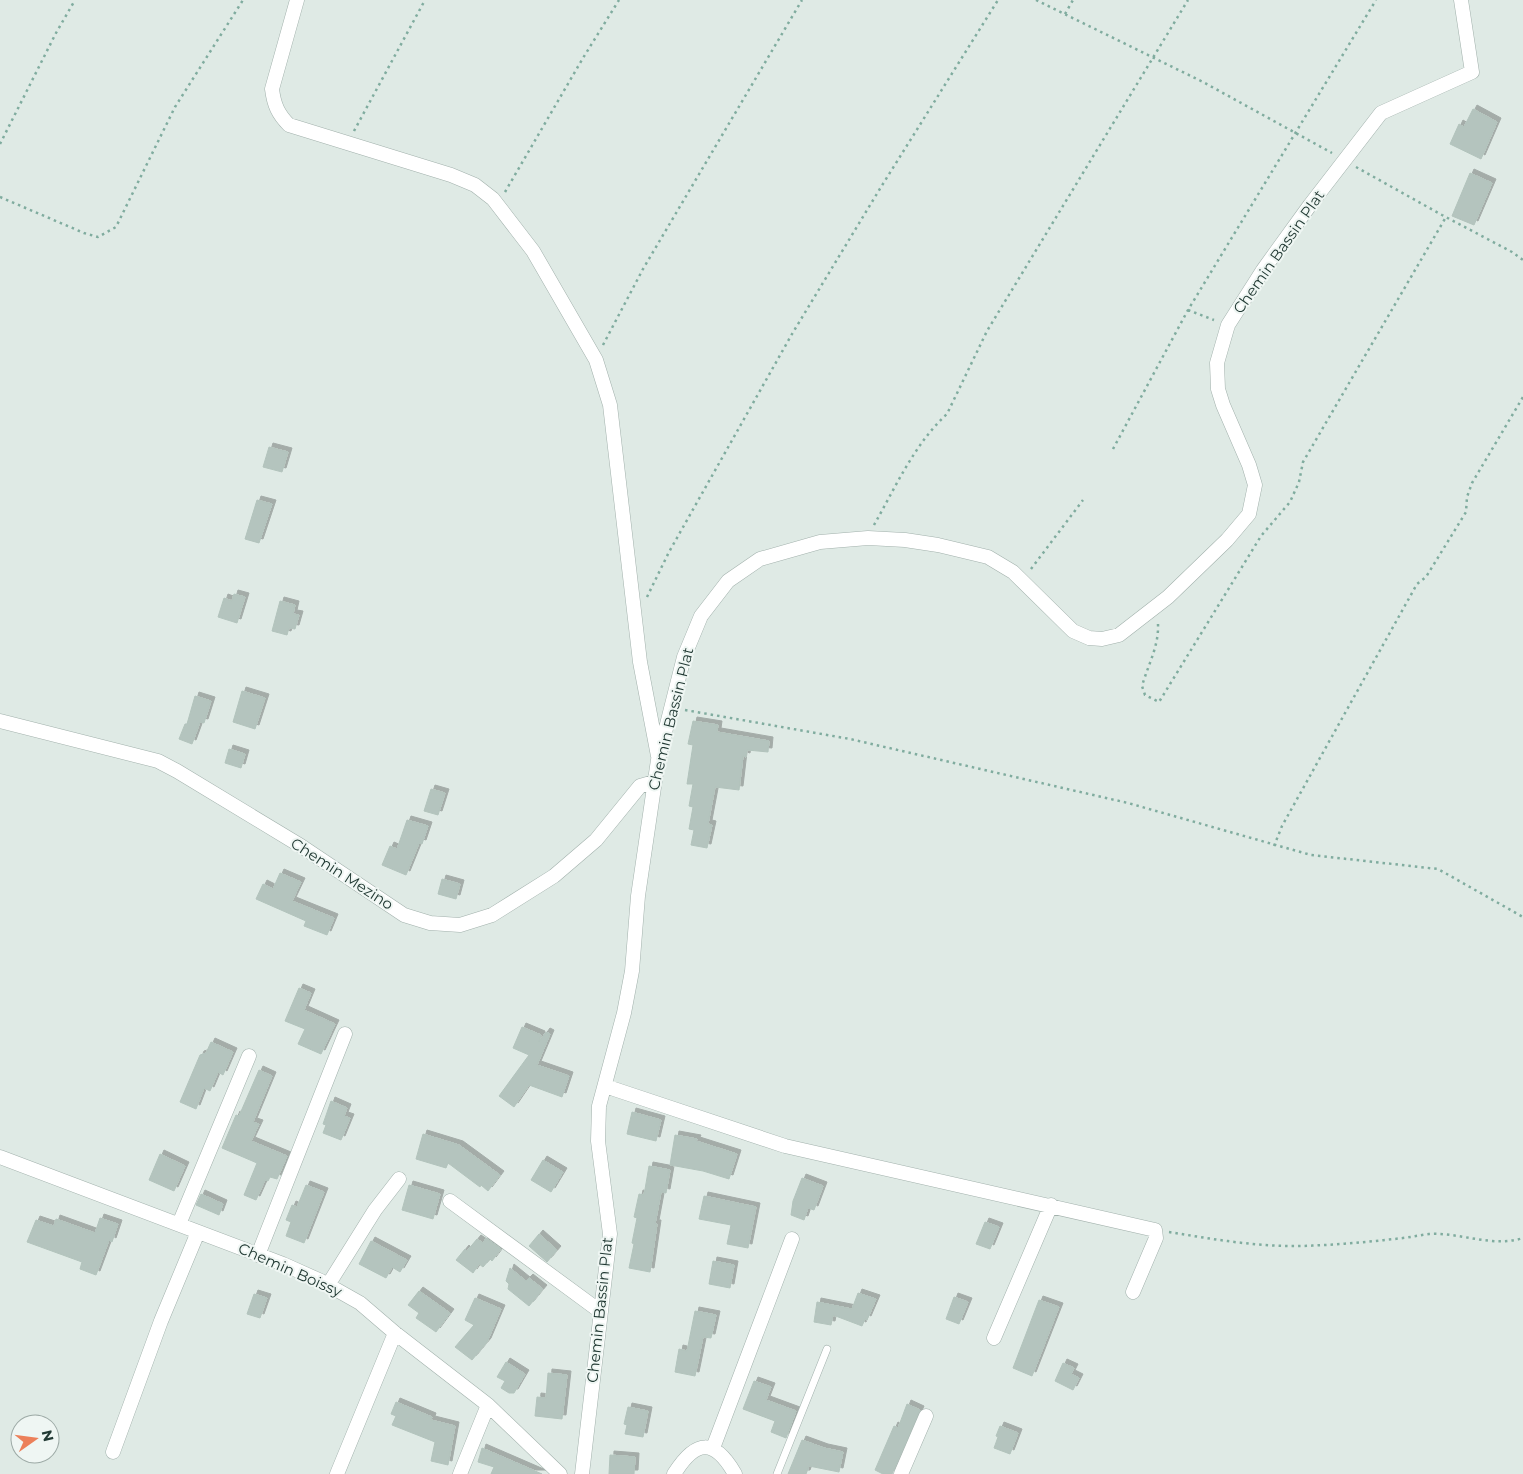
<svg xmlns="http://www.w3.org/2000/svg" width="1523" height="1474" font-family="Montserrat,sans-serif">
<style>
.building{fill:#b4c4be;stroke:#b2c3bc;filter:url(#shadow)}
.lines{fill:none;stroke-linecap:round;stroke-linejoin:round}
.lane-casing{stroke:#a2b1ac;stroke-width:8}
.street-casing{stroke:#a2b1ac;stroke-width:15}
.path{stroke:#80ac9f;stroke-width:2.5;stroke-dasharray:2.5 4;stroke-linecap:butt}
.lane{stroke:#fff;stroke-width:7}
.street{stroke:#fff;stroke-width:14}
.labels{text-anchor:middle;stroke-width:4;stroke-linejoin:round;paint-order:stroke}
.street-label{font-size:15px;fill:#213933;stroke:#eff6f3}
</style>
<defs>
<filter id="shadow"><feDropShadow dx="4" dy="-4" stdDeviation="0" flood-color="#0004"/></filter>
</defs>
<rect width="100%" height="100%" fill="#dfeae5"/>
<path class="building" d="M1473 109 1497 122 1481 159 1450 144 1459 124 1464 127Z
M1470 173 1492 183 1474 225 1452 216Z
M269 447 288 452 282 472 263 467Z
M257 500 272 504 259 543 245 539Z
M234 594 245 597 237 623 218 617 224 598 232 601Z
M280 601 295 605 293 614 299 615 295 629 289 628 287 635 272 631Z
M242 691 265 698 255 729 233 722Z
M195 696 211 701 204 723 200 722 192 744 179 739 185 724H187Z
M693 721 718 725 717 732 769 741 768 752 747 750 746 757 743 756 739 790 715 787 708 824 712 825 707 848 691 845 694 830 689 829 693 807 689 806 693 784H687L693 745 688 744Z
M229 749 245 754 241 768 225 763Z
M431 789 445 793 438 815 424 811Z
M407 820 428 826 422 844 419 843 406 875 382 865 390 846 397 849Z
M280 873 301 882 292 901 334 918 327 935 304 926 306 921 256 899 263 884 273 889Z
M442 879 460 884 456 899 438 894Z
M299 988 311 993 304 1010 335 1024 321 1054 298 1044 305 1029 285 1021Z
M522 1027 541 1035 539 1042 546 1032 550 1034 537 1065 569 1076 562 1097 529 1085 514 1107 499 1096 529 1055 513 1048Z
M211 1042 233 1052 223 1075 218 1072 210 1091 204 1088 196 1109 180 1102 200 1055 206 1053Z
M259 1070 272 1076 253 1122 259 1124 251 1141 287 1156 277 1179 270 1177 268 1181 265 1180 256 1200 244 1195 257 1163 222 1148 236 1115 239 1116Z
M331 1101 347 1108 344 1116 350 1118 341 1140 323 1133 326 1125 323 1124Z
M632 1112 661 1120 656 1141 627 1134Z
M423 1134 459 1145 500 1175 488 1191 481 1185 480 1187 448 1163 446 1168 416 1159Z
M675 1135 697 1139 696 1141 737 1154 729 1179 703 1171 670 1165Z
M160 1154 185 1166 174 1191 149 1180Z
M543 1160 563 1172 551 1192 531 1180Z
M649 1166 670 1170 666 1193 661 1192 655 1224H657L650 1272 629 1268 634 1244 632 1243 637 1218 634 1217 639 1194 644 1195Z
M802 1178 823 1186 814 1210 808 1208 804 1220 791 1215 793 1201Z
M306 1185 324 1192 304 1243 286 1236 291 1222 286 1220 292 1205 297 1207Z
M409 1185 440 1194 433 1219 402 1210Z
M201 1194 223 1204 219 1215 196 1205Z
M704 1196 756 1207 748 1248 727 1244 731 1225 699 1219Z
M100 1218 118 1224 112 1242 109 1240 96 1275 80 1269 82 1262 27 1242 36 1220 54 1226 56 1219 95 1233Z
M985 1222 999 1227 990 1249 976 1244Z
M539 1234 557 1250 547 1262 529 1246Z
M486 1238 501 1249 492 1261 490 1259 483 1267 479 1264 473 1273 456 1260 465 1249 467 1251 477 1239 483 1243Z
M371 1241 407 1260 400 1272 392 1267 386 1278 359 1264Z
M713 1261 734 1265 730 1288 709 1284Z
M510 1268 526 1281 529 1278 543 1289 529 1306 508 1289 509 1284 506 1281Z
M419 1291 450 1313 436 1332 416 1318 419 1313 408 1305Z
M858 1293 876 1299 867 1320 865 1319 862 1326 833 1315 831 1325 814 1322 817 1302 852 1309Z
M254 1294 267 1298 260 1318 247 1314Z
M954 1297 968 1302 959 1324 946 1319Z
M475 1298 501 1309 487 1342 472 1360 455 1347 474 1325 465 1320Z
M1039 1300 1059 1307 1032 1376 1013 1368Z
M695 1311 716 1315 711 1338 703 1337 695 1376 675 1372 679 1349 687 1351Z
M506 1362 525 1374 514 1393H509L501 1388 505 1381 497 1377Z
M1063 1363 1074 1368 1071 1374 1079 1378 1073 1390 1055 1381Z
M548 1373 567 1375 562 1419 535 1416 537 1397 546 1398Z
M754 1381 771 1387 766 1400 796 1411 786 1438 771 1432 775 1421 743 1409Z
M396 1402 432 1417 431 1420 455 1426 448 1465 431 1461 435 1442 392 1425 396 1416 391 1414Z
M907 1404 920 1410 892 1474H883L875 1470 894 1426 898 1428Z
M628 1407 648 1411 643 1437 625 1434 627 1425 624 1424Z
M1000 1426 1018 1433 1010 1454 994 1448 998 1437 996 1436Z
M802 1440 824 1448 843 1452 839 1472 809 1466 806 1474H788Z
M482 1448 542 1474H491L494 1467 478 1462Z
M610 1455 635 1457 634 1474H609Z"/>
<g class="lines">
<defs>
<path id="lane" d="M777 1474 827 1349"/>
<path id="street" d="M297 0 272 89C274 105 278 114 289 125L451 175 475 185 493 199 533 251 596 360 610 405 640 662 658 756
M0 721 158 761 177 771 301 846 404 915 430 923 460 925 492 915 554 876 596 840 640 786 654 782
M605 1086 785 1146 1155 1230 1156 1238 1133 1292
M0 1157 283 1264 321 1281 360 1303 395 1333 488 1405 560 1474
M450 1201 601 1312
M179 1224 249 1056
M258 1255 345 1034
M328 1285 375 1210 399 1179
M994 1338 1051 1205
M713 1448 792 1239
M113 1452 161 1321 198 1232
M337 1474 395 1333
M460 1474 488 1405
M582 1474 610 1234 598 1141 599 1106 624 1013 632 971 638 896 658 760 684 657 701 616 728 581 760 559 820 542 868 538 905 540 938 545 988 557 1013 572 1073 631 1089 638 1102 639 1119 635 1168 597 1227 540 1249 514 1255 485 1249 465 1223 405 1218 389 1217 363 1228 325 1263 270 1310 205 1381 113 1472 72 1461 0
M674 1474C696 1439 714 1438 735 1474
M901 1474 926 1416"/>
</defs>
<use href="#lane" class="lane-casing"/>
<use href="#street" class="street-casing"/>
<path class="path" d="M1036 0 1203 82 1332 153
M1065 14 1073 0
M354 131 425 0
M0 144 56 33 75 0
M1356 167 1442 215 1512 252 1523 260
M505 192 583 58 619 0
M0 197 84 233 98 237 116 227 175 107 243 0
M1188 310 1214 320
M603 345 643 269 802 0
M1113 449 1188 310 1376 0
M874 525C895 488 915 443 947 414L987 331 1188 0
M1031 569 1083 500
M647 597 669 552 792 334 881 187 998 0
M1158 624C1159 646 1148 665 1142 686L1145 695 1159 702 1261 536 1290 502 1299 482 1303 462 1446 217
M685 710 850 739 1128 803 1311 855 1438 869 1523 917
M1274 846 1282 826 1417 584 1426 577 1466 512 1467 497 1472 483 1523 397
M1169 1232C1212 1239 1257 1247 1301 1246 1335 1245 1369 1242 1403 1238 1412 1237 1420 1235 1429 1234 1460 1232 1492 1248 1523 1238"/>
<use href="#lane" class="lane"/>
<use href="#street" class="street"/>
</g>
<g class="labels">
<g class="street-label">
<text transform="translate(1279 252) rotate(-55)" y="5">Chemin Bassin Plat</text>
<text transform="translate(671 719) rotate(-76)" y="5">Chemin Bassin Plat</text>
<text transform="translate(342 874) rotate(33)" y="5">Chemin Mezino</text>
<text transform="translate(290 1270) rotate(24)" y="5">Chemin Boissy</text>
<text transform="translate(600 1310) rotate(-84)" y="5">Chemin Bassin Plat</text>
</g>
</g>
<g transform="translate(35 1439) rotate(76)"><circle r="24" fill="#eff6f3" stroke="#9daaa6"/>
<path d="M0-4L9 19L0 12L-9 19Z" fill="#ec805a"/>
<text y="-8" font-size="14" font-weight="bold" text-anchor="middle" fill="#213933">N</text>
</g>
</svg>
